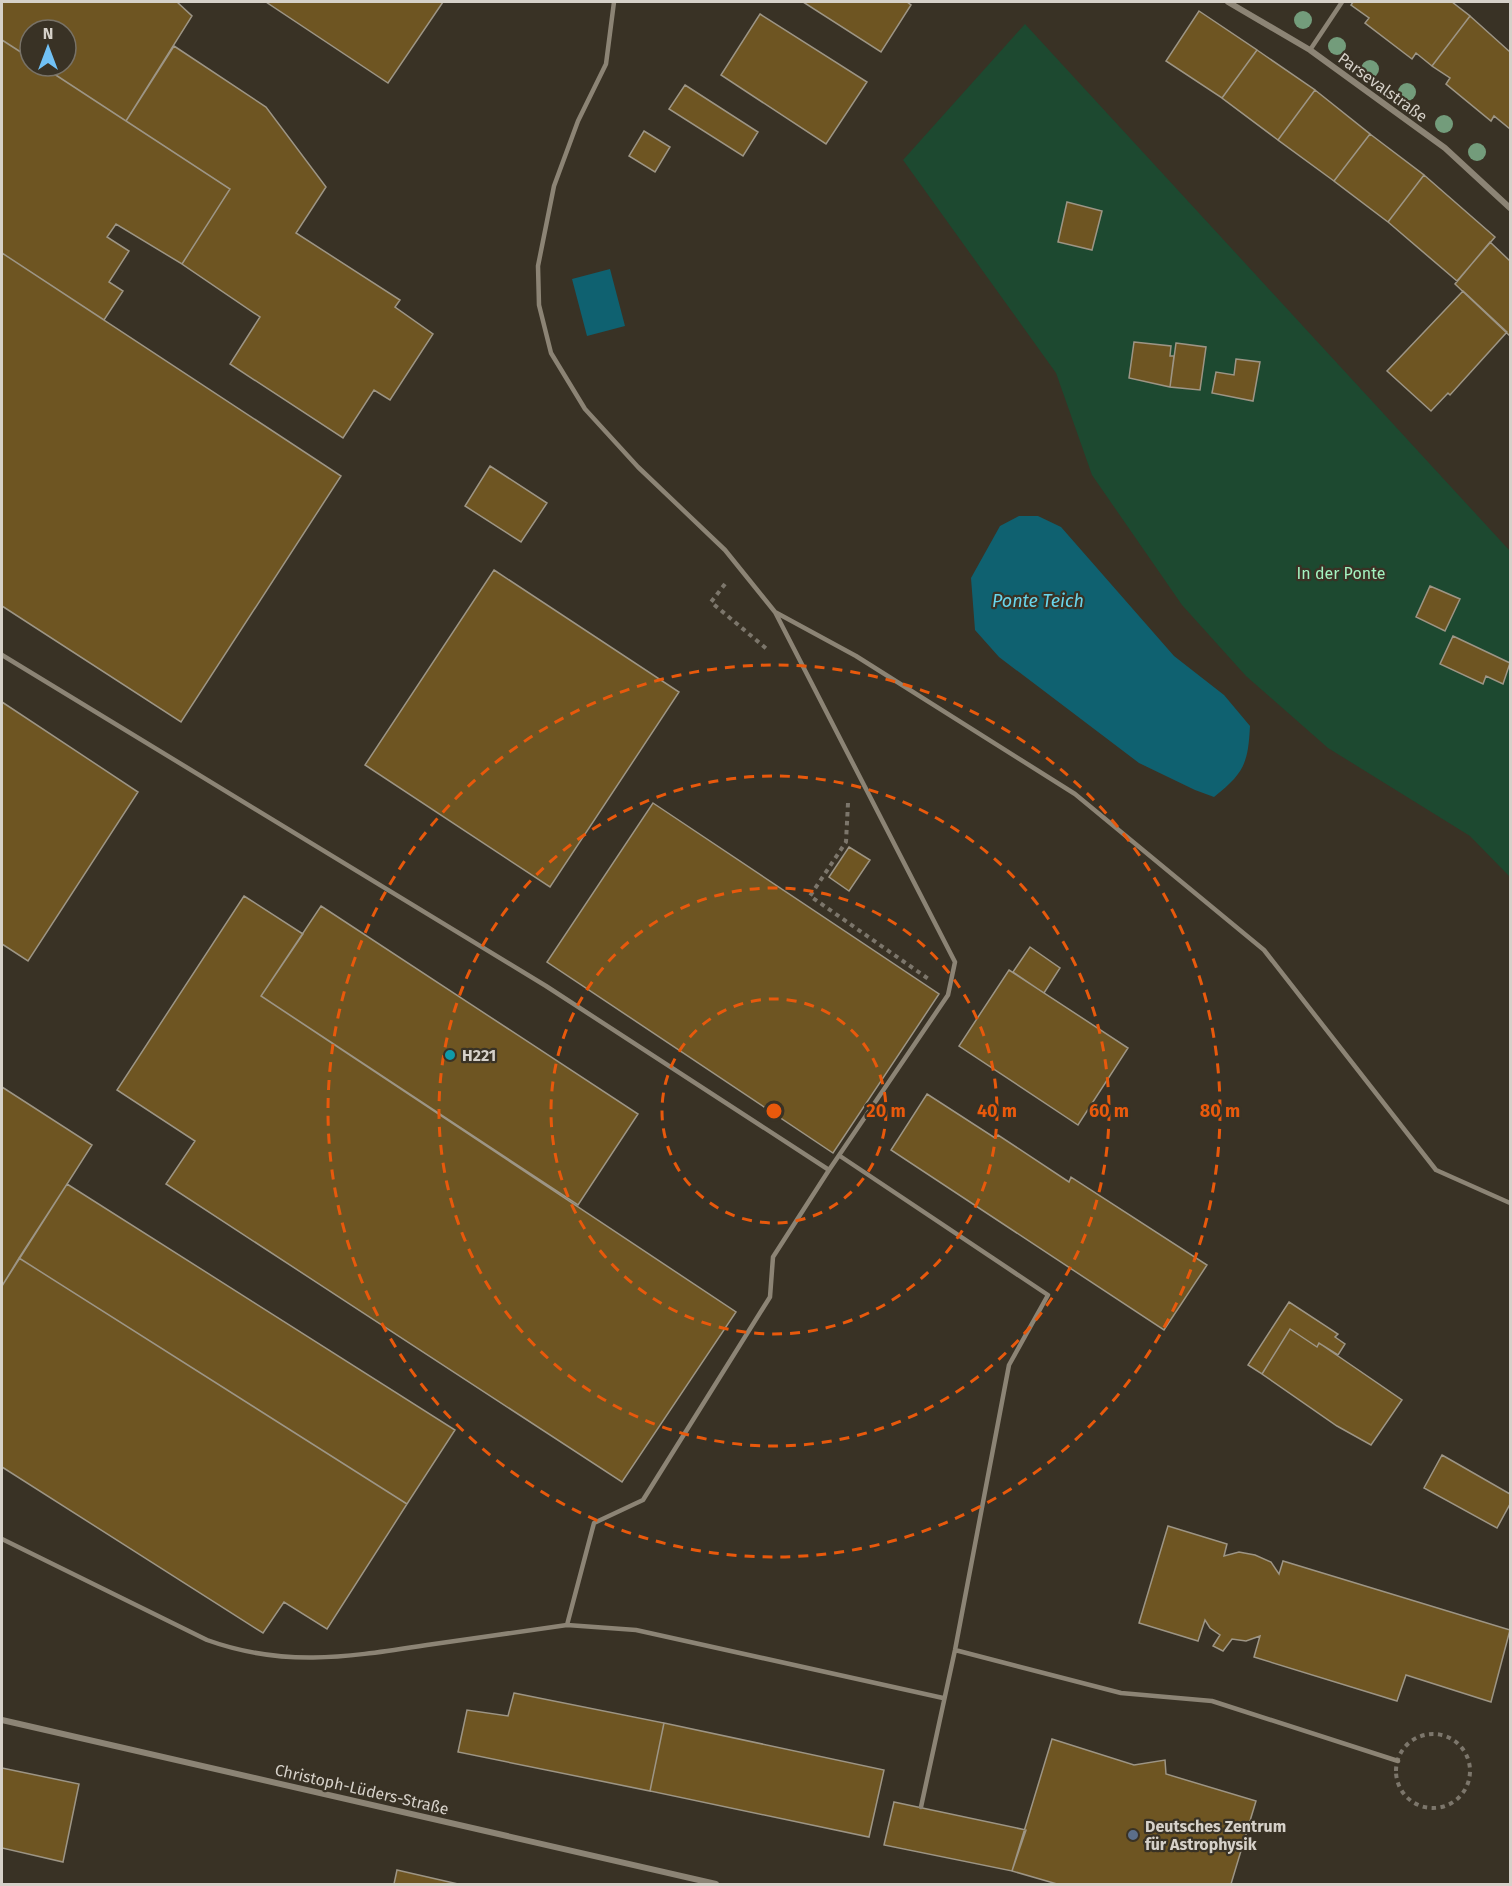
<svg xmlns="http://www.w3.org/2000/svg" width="1512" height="1886" font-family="'Fira Sans',sans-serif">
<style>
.green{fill:#1d4930}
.water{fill:#0f6170}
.building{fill:#6e5522;stroke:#9d9585;stroke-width:1.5}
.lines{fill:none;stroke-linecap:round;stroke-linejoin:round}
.path{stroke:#7c766b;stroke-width:4;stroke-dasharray:4.5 4.5;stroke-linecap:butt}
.service{stroke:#8c8475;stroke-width:4.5}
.minor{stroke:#8c8475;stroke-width:6}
.tree{fill:#739c7b}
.ring{fill:none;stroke:#e8590c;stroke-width:3;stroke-dasharray:10 8}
.culture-dot{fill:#0f9aa8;stroke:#393225;stroke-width:2}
.service-dot{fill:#5c6f8a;stroke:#393225;stroke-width:2}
.labels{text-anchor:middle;stroke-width:4.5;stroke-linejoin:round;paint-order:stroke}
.street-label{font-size:16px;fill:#d6d1c9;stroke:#393225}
.park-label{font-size:16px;fill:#a3f3c1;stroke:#393225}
.poi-label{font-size:16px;font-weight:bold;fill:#d6d1c9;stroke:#393225;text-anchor:start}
.water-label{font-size:18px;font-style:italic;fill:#68d6ed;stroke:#393225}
.centre{fill:#e8590c;stroke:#393225;stroke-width:3}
.ring-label{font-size:18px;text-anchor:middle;font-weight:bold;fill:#e8590c;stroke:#393225;stroke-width:4.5;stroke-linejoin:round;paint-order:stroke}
</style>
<rect width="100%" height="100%" fill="#393225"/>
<path class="green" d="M1025 24 1510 551V877L1470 836 1328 748 1246 676 1182 605 1092 475 1056 373 903 160Z"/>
<path class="water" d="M610 269 625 326 587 336 572 279Z
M1019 516H1038L1061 527 1174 656 1224 695 1250 726C1248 764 1244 773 1214 797L1195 790 1139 763 999 657 975 630 971 578 1000 526Z"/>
<path class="building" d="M2 2H177L192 16 126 121 42 66H66V30H30V58L2 40Z
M266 2H443L388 83Z
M803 2H907L911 5 881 52Z
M1353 2H1452L1470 16 1432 66 1416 53 1412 59 1365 23 1369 18 1351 5Z
M1199 11 1257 50 1222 98 1166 61Z
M760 14 867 82 826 144 721 75Z
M1470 16 1510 52V129L1494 116 1491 121 1446 84 1450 78 1432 66Z
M2 40 30 58V66H42L230 189 182 264 116 224 107 237 129 251 109 282 123 291 104 320 2 253Z
M174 46 266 107 326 187 296 233 400 300 395 307 433 334 390 400 374 390 343 438 230 364 260 317 182 264 230 189 126 121Z
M1257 50 1315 90 1278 140 1222 98Z
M685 85 758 132 743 156 669 109Z
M1315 90 1370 134 1334 181 1278 140Z
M644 131 670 147 655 172 629 156Z
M1370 134 1424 175 1388 222 1334 181Z
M1424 175 1495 237 1457 281 1388 222Z
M1067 202 1102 211 1092 250 1058 242Z
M1490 242 1510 261V336L1455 284Z
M2 253 341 476 181 722 2 606Z
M1463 291 1507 332 1450 395 1448 393 1431 411 1387 371Z
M1134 342 1171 346 1170 356H1174L1170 387 1129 378Z
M1176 343 1206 347 1200 390 1170 387Z
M1236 359 1260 362 1253 401 1212 393 1216 372 1234 375Z
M490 466 547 503 521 542 465 506Z
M494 570 679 692 550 887 365 765Z
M1430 586 1460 599 1445 631 1416 617Z
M1453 636 1510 663 1503 684 1486 676 1483 684 1440 664Z
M2 702 138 792 28 961 2 944Z
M653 803 939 994 833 1153 547 962Z
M849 847 870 860 849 891 829 877Z
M244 896 303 934 261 996 736 1312 622 1482 166 1184 195 1141 117 1090Z
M321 906 638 1114 578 1205 261 996Z
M1030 947 1060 968 1044 993 1013 972Z
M1009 970 1128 1048 1078 1125 959 1046Z
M2 1087 92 1145 2 1286Z
M927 1094 995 1138 998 1135 1069 1182 1071 1177 1207 1265 1164 1330 891 1150Z
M67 1184 455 1430 407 1504 19 1258Z
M19 1258 407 1504 327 1629 284 1602 263 1633 2 1467V1286Z
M1289 1302 1338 1334 1335 1337 1345 1344 1338 1355 1319 1343 1317 1347 1290 1329 1262 1374 1248 1365Z
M1290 1329 1317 1347 1319 1343 1402 1400 1371 1445 1337 1426 1262 1374Z
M1442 1455 1510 1494V1504L1497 1528 1424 1488Z
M1168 1526 1227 1544 1224 1556 1239 1552 1255 1555 1271 1562 1279 1574 1283 1561 1510 1630 1491 1702 1406 1675 1397 1701 1254 1657 1260 1636 1246 1641 1232 1639 1223 1651 1213 1646 1220 1635 1210 1628 1205 1620 1198 1641 1139 1623Z
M514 1693 664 1723 650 1791 458 1752 467 1710 508 1716Z
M664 1723 884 1770 869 1837 650 1791Z
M1052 1739 1134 1765 1165 1760 1166 1774 1256 1801 1231 1884H1057L1012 1871Z
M2 1768 79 1784 63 1862 2 1848Z
M894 1802 1026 1830 1012 1871 884 1845Z
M397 1870 458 1884H394Z"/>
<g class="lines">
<path class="path" d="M725 584 711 602 768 650
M848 803 846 842 810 896 930 980
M1396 1771a37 37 0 1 1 74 0a37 37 0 1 1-74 0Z"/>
<path class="service" d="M1310 50 1342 2
M775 612 856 656 1075 794 1264 950 1436 1170 1510 1203
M2 655 546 986 829 1170 948 995 955 962 775 612 725 550 638 467 585 409 551 353 539 305 538 266 554 186 578 121 606 64 614 2
M840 1156 1048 1295 1009 1365 955 1650 921 1807
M829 1170 773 1257 770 1297 643 1500 594 1523 567 1625 636 1630 943 1698
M2 1539 207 1640C285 1668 348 1657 427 1645 474 1638 520 1632 567 1625
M955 1650 1121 1693 1212 1701 1398 1761"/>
<path class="minor" d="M1228 2 1310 50 1445 148 1510 208
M2 1720 716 1884"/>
</g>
<g class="tree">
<circle cx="1303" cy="20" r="9"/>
<circle cx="1337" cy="46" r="9"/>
<circle cx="1370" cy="69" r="9"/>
<circle cx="1407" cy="92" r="9"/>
<circle cx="1444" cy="124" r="9"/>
<circle cx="1477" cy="152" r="9"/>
</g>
<g class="ring">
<circle cx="774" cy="1111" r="112"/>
<circle cx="774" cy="1111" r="223"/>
<circle cx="774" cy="1111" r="335"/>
<circle cx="774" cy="1111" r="446"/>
</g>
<circle class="culture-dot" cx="450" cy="1055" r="6"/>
<circle class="service-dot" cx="1133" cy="1835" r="6"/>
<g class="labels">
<g class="street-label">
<text transform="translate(1383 87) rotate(36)" y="6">Parsevalstraße</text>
<text transform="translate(362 1789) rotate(13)" y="6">Christoph-Lüders-Straße</text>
</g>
<g class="park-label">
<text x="1341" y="579">In der Ponte</text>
</g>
<g class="poi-label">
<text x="462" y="1061">H221</text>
<text x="1145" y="1832">Deutsches Zentrum<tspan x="1145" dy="18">für Astrophysik</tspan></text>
</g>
<g class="water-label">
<text x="1038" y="607">Ponte Teich</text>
</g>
</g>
<circle cx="774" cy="1111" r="9" class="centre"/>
<g class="ring-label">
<text x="886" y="1117">20 m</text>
<text x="997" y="1117">40 m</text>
<text x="1109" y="1117">60 m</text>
<text x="1220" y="1117">80 m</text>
</g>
<rect width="1512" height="1886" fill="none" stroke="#d6d1c9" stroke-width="6"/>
<g transform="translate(48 48)"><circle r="28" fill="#393225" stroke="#787267" stroke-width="1.5"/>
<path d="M0-4.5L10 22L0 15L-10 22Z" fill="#71c1f5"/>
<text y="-9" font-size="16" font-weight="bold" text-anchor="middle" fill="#d6d1c9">N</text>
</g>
</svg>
